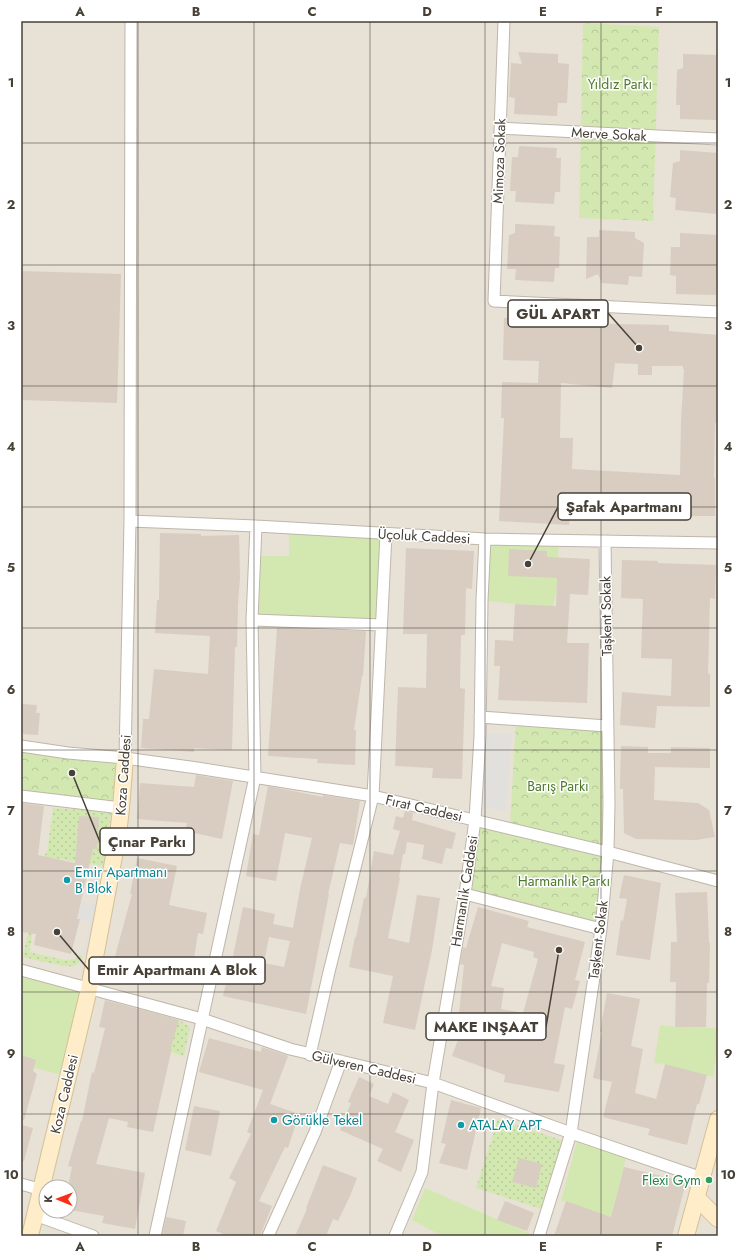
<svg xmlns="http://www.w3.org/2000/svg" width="739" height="1257" font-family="Jost,sans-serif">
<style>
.residential{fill:#e8e1d6;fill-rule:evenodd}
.grass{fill:#d3e8b1}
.forest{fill:url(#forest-crowns)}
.garden{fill:url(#garden-dots)}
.parking{fill:#e2e0dd}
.building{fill:#d8cdc0;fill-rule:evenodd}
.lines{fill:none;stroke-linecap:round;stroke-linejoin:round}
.street-casing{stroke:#bfb6aa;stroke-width:13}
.secondary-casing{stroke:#d3c098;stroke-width:18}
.street{stroke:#fff;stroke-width:11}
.secondary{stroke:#feedc8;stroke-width:16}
.grid{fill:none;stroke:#474037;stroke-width:1;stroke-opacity:0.55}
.culture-dot{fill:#0f9aa8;stroke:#fff;stroke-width:1.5}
.leisure-dot{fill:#2e9e5b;stroke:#fff;stroke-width:1.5}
.labels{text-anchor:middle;stroke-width:3;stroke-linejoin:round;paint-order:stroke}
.park-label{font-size:14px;fill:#4d792a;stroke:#fff}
.street-label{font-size:14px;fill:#474037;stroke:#fff}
.culture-label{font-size:14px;fill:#0d838f;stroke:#fff;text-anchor:start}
.leisure-label{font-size:14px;fill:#27864d;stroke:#fff;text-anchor:end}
.leader{fill:none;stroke:#474037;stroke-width:1.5}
.callout-dot{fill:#474037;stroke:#fff;stroke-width:1.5}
.callout{fill:#fff;stroke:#474037;stroke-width:1.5}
.callout-label{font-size:15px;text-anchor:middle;font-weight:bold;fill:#474037}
.neatline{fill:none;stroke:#474037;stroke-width:1.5}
.grid-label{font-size:13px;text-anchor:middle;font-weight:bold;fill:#474037}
</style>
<defs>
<pattern id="forest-crowns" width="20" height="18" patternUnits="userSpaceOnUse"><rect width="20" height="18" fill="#d3e8b1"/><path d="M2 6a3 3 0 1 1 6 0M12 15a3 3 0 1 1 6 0" fill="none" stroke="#b6c899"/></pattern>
<pattern id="garden-dots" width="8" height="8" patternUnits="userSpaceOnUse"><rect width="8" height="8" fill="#d3e8b1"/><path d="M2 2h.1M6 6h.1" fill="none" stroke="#b6c899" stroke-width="1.8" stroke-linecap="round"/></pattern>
</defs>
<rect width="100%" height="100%" fill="#f4efe8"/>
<path class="residential" d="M21 21H718V1236H21ZM46 1187H70V1211H46Z"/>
<path class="grass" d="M289 528 386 534 381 625 252 620 255 556H289Z
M485 539 559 540 556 593 553 606 515 604 482 600Z
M21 970 89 989 68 1077 21 1064Z
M660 1025C679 1028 699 1026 718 1029V1044L713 1077 665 1064 654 1063Z
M577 1141 626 1158 611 1217 566 1201H561Z
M425 1188 533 1235V1236H442L412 1220Z"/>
<path class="forest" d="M583 23 659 27 653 221 579 218Z
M516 722 603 728 605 848 510 824Z
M21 748 124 759 120 806 21 795Z
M477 824 605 855 598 926 468 892Z"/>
<path class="garden" d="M53 808 111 812 103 866 48 857 29 952 64 960 75 959 80 955 83 957C81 960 78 964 74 966 66 968 33 959 23 957L45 853 47 854Z
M144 1010 179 1020 190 1027 184 1056 171 1052 138 1044Z
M498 1119 564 1141 542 1209 476 1188Z"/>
<path class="parking" d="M487 733H512L506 811 481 807Z
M101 879 109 880 95 956 83 957 91 922 41 911 45 893 95 904Z"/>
<path class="building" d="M518 52 558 54V63L569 64 567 103H558L557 116 514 114 515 98 509 97 511 63 522 64Z
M683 54 718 55V120L680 119V105H676L677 70 683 68Z
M519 146 557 148 556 158H561L560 192H555L554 204 515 202 516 191H510L512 157H518Z
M680 150 718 153 717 214 675 210 676 198 670 197 673 163 680 161Z
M515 224 555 226 554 236 560 237 559 268H555L554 282 515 280 516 269H507L509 235 515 233Z
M599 230 635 232V238L644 243 642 277 629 276 628 285 602 283 598 274 586 279 587 237H599Z
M680 233 718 235V282H716V295L676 294V276L670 275 671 247H680Z
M21 271 121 274 117 403 21 400Z
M504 318H529V322L580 325V322L616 324 669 325V331L718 335V395L716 423H715L714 478H715V516H679V517L643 515V517L570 513 569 525 499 521 504 418H501L502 382 538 383 539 361 503 360ZM615 363 638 364V375H652V366H683V369H684L681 421 680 475 572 469 573 438H560L561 383 612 388Z
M160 533 201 534V536L239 535 240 577 238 605 237 647H235L232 750 194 748V752L141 748 143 719H149L154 669 208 674 210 636 155 633 157 600H159Z
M406 548 474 551 472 589 466 588 465 635H461L460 688 465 689 462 779 432 778 433 768 395 766 398 687 426 688 427 634H403Z
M509 549 547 551V557L590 559 588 595 570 594 567 643H589L587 703 498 700 500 666H494L495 640 513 641 515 604 556 606 557 578 508 576Z
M622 560 658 561V563L716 565 715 599 710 598 708 674H710V707L657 706 655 728 620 725 622 692 671 696 672 659 641 658 643 599 621 598Z
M277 628 366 631 363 676H362L354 730H356L355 765 317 763 318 759 268 756Z
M21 704 37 705 36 713H40L38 735 23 734V732H21Z
M621 746 648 747V753H671V747L710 748V768L655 767 654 800 698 803 709 810 715 837 696 840 636 839 624 833 623 789H620Z
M196 775 233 781 222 839 185 831 187 823 137 819 140 783 194 787Z
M268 786 323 797V795L360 801 353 845 340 843 328 894H329L306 1014 223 996 233 956 243 907 275 914 273 924 293 928 300 889 312 838 285 833 276 881 246 876 253 834 259 835ZM269 937 290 941 284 967 264 963Z
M21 803 44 806 38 855 75 863 79 816 99 817 97 849H93L77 919H80L71 954 34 945 36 934 21 932Z
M405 811 413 813 412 820 456 833 452 849 446 848 442 864 422 859 424 845 407 842 405 854H403L399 878H400L388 938 409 943 417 895 440 898 432 950 415 1030 383 1023 393 976 349 967 355 937H356L364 898H366L374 851 393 855 400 831 393 829 396 816 403 818Z
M137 858 177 866 169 905 207 913 203 934 198 933 191 978 144 971 143 975 116 968 117 961 114 960 132 894H130Z
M624 875 661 883 650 960 616 955 621 920 623 921 627 899 619 898Z
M707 892 709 943H710L709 983H707L706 1027H675L676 982H670L671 942H677L675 893Z
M478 907 529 921 527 927 585 942 575 980 580 981 572 1009 565 1007 554 1063 565 1065 559 1092 504 1082 505 1075 452 1056 464 1023H458L464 965 460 964 463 947 466 948ZM502 943 534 952 533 957 538 959 523 1013 501 1009 504 988 491 986Z
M607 993 640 999 631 1046 643 1049 635 1093 656 1099 665 1064 707 1075 699 1104H697L687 1145 648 1135 650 1129 603 1117 612 1082 593 1078 602 1032H600Z
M105 1000 179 1020 170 1051 171 1052 153 1132 127 1127 128 1122 109 1118 96 1164 145 1173 135 1229 102 1223 104 1216 70 1210V1187H68L72 1167 68 1166 81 1121H82L92 1072 94 1073 105 1028 99 1027Z
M209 1038 261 1052 262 1047 288 1056 270 1104 299 1114 288 1148 285 1147 259 1201 272 1206 260 1236H228L216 1231 236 1182 229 1178 251 1134 247 1132 263 1090 199 1072Z
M21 1055 36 1060 33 1071 37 1074 24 1120H21Z
M359 1077 374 1084 369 1096 388 1104 393 1092 409 1100 395 1132 414 1140 401 1172 377 1161 383 1149 340 1130 351 1103 348 1102Z
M451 1100 481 1108 467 1170 439 1163 446 1144 441 1143Z
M194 1106 220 1111 211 1156 185 1150Z
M21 1125 33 1128 24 1161 21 1160Z
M519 1158 542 1164 536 1188 512 1182Z
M323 1165 357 1178 350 1196 338 1221 333 1219 326 1236H295L307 1209 306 1208Z
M624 1167 686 1182 672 1236H554L566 1201 611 1217Z
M505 1201 534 1213 527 1231 497 1220Z
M166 1217 186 1221 183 1236H162Z"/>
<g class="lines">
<defs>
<path id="street" d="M504 21 494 301 718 312
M500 128 718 139
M130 521 256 526 485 539 718 543
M252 620 381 625
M480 717 607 726
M21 746 68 753 125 758 197 768 373 796 608 852 718 881
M125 758 130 521 131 21
M21 796 121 808
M465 894 601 929
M21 970 202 1019 290 1049 433 1083 571 1133 702 1178
M310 1055 329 972 373 796 386 534
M21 1184 42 1190
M35 1215 93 1236
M155 1236 255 777 252 620 256 526
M268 1236 315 1132 341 1061
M395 1236 422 1172 433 1083 465 894 475 820 480 736 482 600 485 539
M539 1236 571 1133 601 929 608 852 609 803 605 541"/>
<path id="secondary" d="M697 1198 718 1219
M30 1236 89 989 118 835 121 808 125 758
M686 1236 718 1119"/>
</defs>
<use href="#street" class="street-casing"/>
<use href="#secondary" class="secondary-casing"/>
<use href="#street" class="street"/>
<use href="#secondary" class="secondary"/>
</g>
<path class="grid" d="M138 21V1236M254 21V1236M370 21V1236M485 21V1236M601 21V1236M21 143H718M21 265H718M21 386H718M21 507H718M21 628H718M21 750H718M21 871H718M21 992H718M21 1114H718"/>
<g class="culture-dot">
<circle cx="67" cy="880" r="4"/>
<circle cx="274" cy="1120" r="4"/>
<circle cx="461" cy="1125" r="4"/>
</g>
<circle class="leisure-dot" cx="709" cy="1180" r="4"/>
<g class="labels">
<g class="park-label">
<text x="620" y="89">Yıldız Parkı</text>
<text x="558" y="791">Barış Parkı</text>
<text x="564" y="886">Harmanlık Parkı</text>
</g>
<g class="street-label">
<text transform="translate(609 134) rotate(3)" y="5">Merve Sokak</text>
<text transform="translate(499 161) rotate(-88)" y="5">Mimoza Sokak</text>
<text transform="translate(424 536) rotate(3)" y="5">Üçoluk Caddesi</text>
<text transform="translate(606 616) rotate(-91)" y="5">Taşkent Sokak</text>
<text transform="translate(123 775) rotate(-86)" y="5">Koza Caddesi</text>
<text transform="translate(424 808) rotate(13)" y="5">Fırat Caddesi</text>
<text transform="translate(464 891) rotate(-81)" y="5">Harmanlık Caddesi</text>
<text transform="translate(598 940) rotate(-83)" y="5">Taşkent Sokak</text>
<text transform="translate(364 1067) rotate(13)" y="5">Gülveren Caddesi</text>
<text transform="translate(64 1094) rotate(-77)" y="5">Koza Caddesi</text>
</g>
<g class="culture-label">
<text x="75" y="877">Emir Apartmanı<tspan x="75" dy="16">B Blok</tspan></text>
<text x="282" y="1125">Görükle Tekel</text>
<text x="469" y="1130">ATALAY APT</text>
</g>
<g class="leisure-label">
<text x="701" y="1185">Flexi Gym</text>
</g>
</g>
<path class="leader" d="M639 348L608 313M528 564L558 507M72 773L100 842M57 932L89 970M559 950L546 1027"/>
<g class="callout-dot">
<circle cx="639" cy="348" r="4"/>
<circle cx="528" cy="564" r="4"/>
<circle cx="72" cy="773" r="4"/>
<circle cx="57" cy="932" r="4"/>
<circle cx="559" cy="950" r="4"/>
</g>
<g class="callout">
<rect x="508" y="300" width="100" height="27" rx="4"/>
<rect x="558" y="493" width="133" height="27" rx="4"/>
<rect x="100" y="828" width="94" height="27" rx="4"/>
<rect x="89" y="957" width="176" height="27" rx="4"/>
<rect x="426" y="1013" width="120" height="27" rx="4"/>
</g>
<g class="callout-label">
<text x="558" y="319">GÜL APART</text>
<text x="624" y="512">Şafak Apartmanı</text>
<text x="147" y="847">Çınar Parkı</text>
<text x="177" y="975">Emir Apartmanı A Blok</text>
<text x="486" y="1032">MAKE INŞAAT</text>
</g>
<rect width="739" height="1257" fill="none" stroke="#ffffff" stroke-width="44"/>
<g transform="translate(58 1199) rotate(271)"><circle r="19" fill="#ffffff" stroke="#b5b3af"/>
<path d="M0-3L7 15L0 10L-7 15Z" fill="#f82e1b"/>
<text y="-6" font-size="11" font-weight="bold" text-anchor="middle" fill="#474037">K</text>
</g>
<rect x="22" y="22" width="695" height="1213" class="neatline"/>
<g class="grid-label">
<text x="80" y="16">A</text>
<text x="196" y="16">B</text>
<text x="312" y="16">C</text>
<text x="427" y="16">D</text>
<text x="543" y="16">E</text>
<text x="659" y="16">F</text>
<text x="11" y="87">1</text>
<text x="728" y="87">1</text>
<text x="11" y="209">2</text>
<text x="728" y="209">2</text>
<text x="11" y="330">3</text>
<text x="728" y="330">3</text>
<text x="11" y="451">4</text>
<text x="728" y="451">4</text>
<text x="11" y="572">5</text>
<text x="728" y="572">5</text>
<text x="11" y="694">6</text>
<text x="728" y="694">6</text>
<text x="11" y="815">7</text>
<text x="728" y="815">7</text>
<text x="11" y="936">8</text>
<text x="728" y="936">8</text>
<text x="11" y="1058">9</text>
<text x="728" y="1058">9</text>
<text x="11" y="1179">10</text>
<text x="728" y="1179">10</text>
<text x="80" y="1251">A</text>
<text x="196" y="1251">B</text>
<text x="312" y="1251">C</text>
<text x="427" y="1251">D</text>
<text x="543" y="1251">E</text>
<text x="659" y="1251">F</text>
</g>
</svg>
